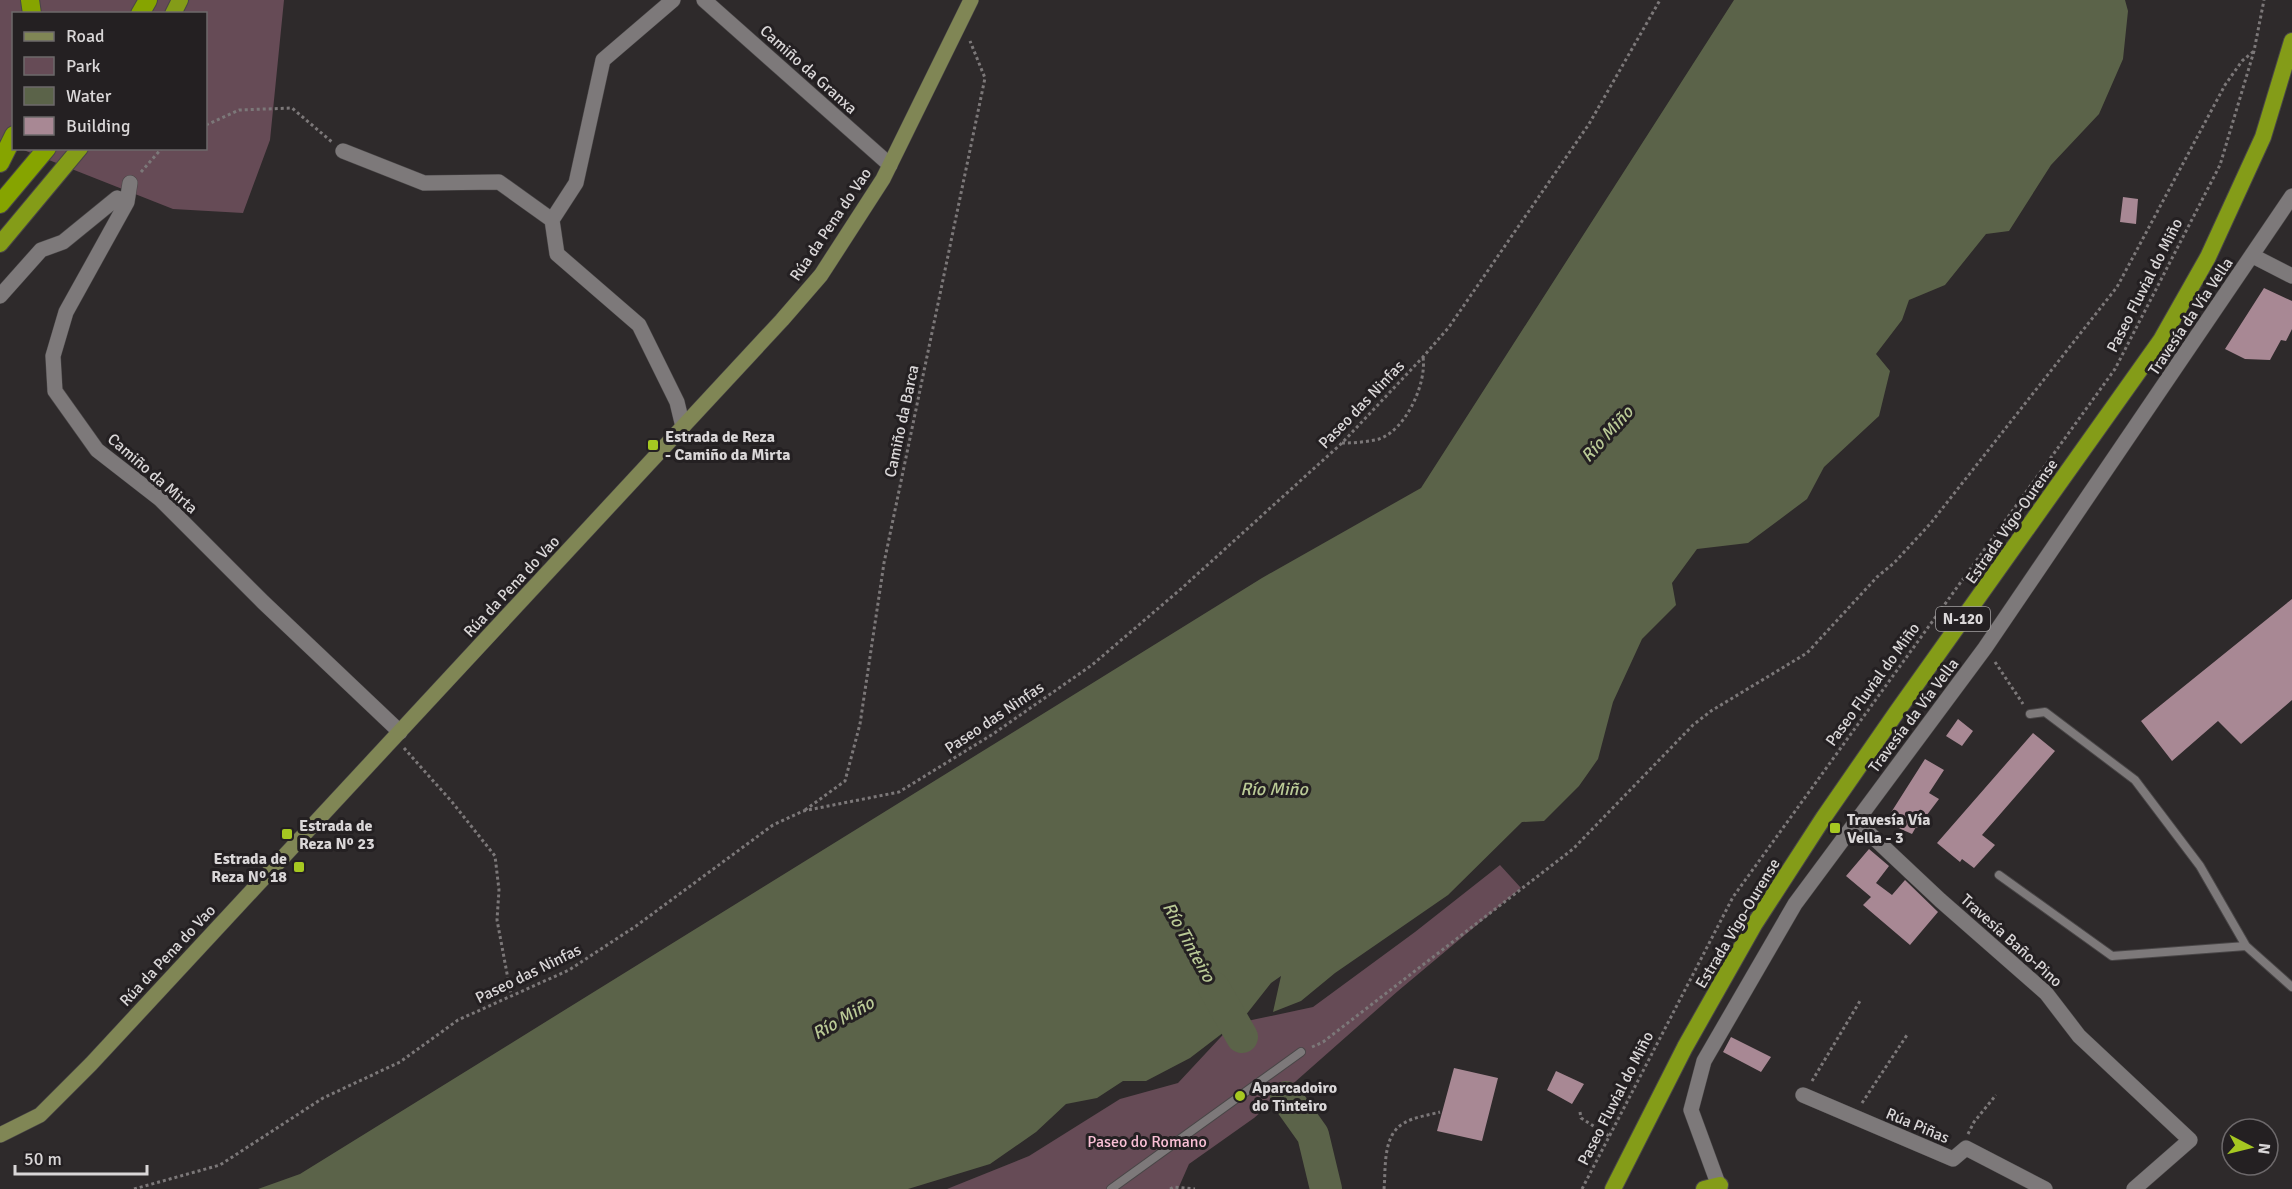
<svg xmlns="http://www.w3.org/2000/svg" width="2292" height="1189" font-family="Signika,sans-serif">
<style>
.green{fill:#664b56}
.water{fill:#5b6349}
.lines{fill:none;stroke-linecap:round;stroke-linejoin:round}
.river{stroke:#5b6349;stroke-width:32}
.building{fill:#a88894}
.service-casing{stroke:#494647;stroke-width:10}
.minor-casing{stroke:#494647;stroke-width:16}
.secondary-casing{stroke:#494647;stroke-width:16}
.trunk-casing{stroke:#494647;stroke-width:18}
.motorway-casing{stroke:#494647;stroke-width:20}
.path{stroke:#7c7879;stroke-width:3;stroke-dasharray:3 3;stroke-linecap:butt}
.service{stroke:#7d797a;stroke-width:8}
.minor{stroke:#7d797a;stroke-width:15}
.secondary{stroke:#808655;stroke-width:15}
.trunk{stroke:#849c18;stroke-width:16}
.motorway{stroke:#86a400;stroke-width:18}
.poi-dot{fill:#a6c821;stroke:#242022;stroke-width:2}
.labels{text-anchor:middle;stroke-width:6;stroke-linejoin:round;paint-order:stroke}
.shield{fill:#242022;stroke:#a3a0a1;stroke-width:1.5}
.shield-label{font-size:15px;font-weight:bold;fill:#dad7d8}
.street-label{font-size:16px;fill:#dad7d8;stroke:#242022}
.poi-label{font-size:16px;font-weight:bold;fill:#dad7d8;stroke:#242022;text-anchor:start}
.park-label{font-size:16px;fill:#f9bfd5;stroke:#242022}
.water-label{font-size:18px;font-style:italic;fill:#baca96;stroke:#242022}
</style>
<rect width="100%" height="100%" fill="#2e2a2b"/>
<path class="green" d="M0 0H284L270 140 243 213 173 209 21 149 206 148V14H14L13 145 0 140Z
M1500 865 1521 888 1398 991 1254 1118 1189 1164 1178 1189H947L1029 1156 1120 1099 1178 1083 1233 1024 1313 1007 1415 932Z"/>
<path class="water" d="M1734 0H2125L2128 11 2123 59 2099 114 2051 165 2009 231 1986 234 1945 285 1909 300 1902 320 1876 354 1890 371 1879 416 1824 467 1807 499 1748 543 1697 549 1672 583 1676 605 1642 639 1613 702 1598 759 1579 786 1544 821 1522 822 1448 895 1335 973 1301 1001 1273 1012 1281 976 1271 983 1245 1016 1190 1058 1146 1081H1123L1097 1098 1066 1104 1036 1132 990 1164 908 1189H258L300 1174 1262 578 1421 488Z"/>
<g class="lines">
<path class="river" d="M1214 988 1242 1037
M1286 1097 1313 1135 1326 1189"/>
</g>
<path class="building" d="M2123 197 2138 199 2136 224 2120 222Z
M2264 288 2292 301V329L2286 341 2281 340 2270 360 2245 359 2225 349Z
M2292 599V700L2241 744 2218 721 2172 761 2141 721Z
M1958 719 1973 731 1962 746 1946 736Z
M2033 733 2055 751 1982 835 1995 845 1974 868 1962 859 1960 862 1937 843Z
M1925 759 1944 770 1929 793 1939 799 1917 828 1916 827 1912 834 1885 822Z
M1869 849 1889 866 1876 883 1892 895 1905 880 1938 912 1910 945 1863 905 1871 897 1846 876Z
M1731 1037 1771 1057 1761 1072 1723 1052Z
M1454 1068 1498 1078 1482 1141 1437 1131Z
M1556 1071 1584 1084 1572 1104 1547 1090Z"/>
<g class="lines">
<defs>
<path id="service" d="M2030 714 2045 712 2135 780 2200 866 2246 946 2292 987
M1999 875 2112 956 2246 946
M1111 1189 1301 1052"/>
<path id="minor" d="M704 0 890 165
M343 151 424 183 499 182 552 220 557 254 639 325 677 402 683 427
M130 183 127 202 66 312 53 356 55 391 97 450 160 499 263 602 400 732
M552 220 576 183 603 60 673 0
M2253 256 2292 276
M0 296 41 250 63 242 117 198
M1856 821 1940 900 2046 993 2079 1036 2190 1140 2134 1189
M1803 1095 1953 1159 1966 1148 2045 1189
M1720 1189 1691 1110 1704 1061 1795 904 1985 648 2292 196"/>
<path id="secondary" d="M0 1135 40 1115 91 1064 782 320 821 275 883 179 971 0"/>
<path id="trunk" d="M173 14 180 0
M0 244 80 148
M1613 1189 1685 1047 1754 925 1824 817 1896 713 2161 340 2208 257 2263 137 2292 41
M1704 1189 1720 1185"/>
<path id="motorway" d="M30 0 32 14
M140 14 148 0
M0 163 14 135
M0 204 47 148"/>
</defs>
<use href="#service" class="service-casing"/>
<use href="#minor" class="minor-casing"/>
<use href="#secondary" class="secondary-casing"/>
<use href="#trunk" class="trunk-casing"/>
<use href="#motorway" class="motorway-casing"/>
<path class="path" d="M206 125 239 110 292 108 332 142
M141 172 162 148
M1342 443C1354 443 1367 442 1379 439 1406 430 1427 383 1423 357
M1995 662 2023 704
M404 748 452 802 495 856 499 890 497 920 511 995
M805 810 845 781 860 724 884 563 985 78 970 41
M1312 1047 1323 1042 1573 849 1693 725 1711 711 1807 653 1877 577 1894 563 1930 524 2117 287 2225 85 2242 61 2254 51
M1812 1081 1860 1001
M1862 1103 1907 1035
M1580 1112 1581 1118 1609 1136
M1968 1134 1974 1122 1996 1095
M134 1189 220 1165 323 1098 400 1062 458 1020 569 970 636 926 773 825 803 811 899 792 993 734 1092 665 1182 588 1342 443 1423 357 1449 327 1589 124 1660 0
M1170 1189 1174 1187 1195 1189
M1384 1189C1386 1169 1382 1135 1404 1123 1414 1117 1429 1115 1440 1112
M1582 1189 1733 897 2115 369 2220 165 2254 51 2264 0"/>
<use href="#service" class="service"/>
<use href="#minor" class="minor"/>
<use href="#secondary" class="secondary"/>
<use href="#trunk" class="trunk"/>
<use href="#motorway" class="motorway"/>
</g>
<g class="poi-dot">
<rect x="647" y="439" width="12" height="12" rx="3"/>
<rect x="1829" y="822" width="12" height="12" rx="3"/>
<rect x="281" y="828" width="12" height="12" rx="3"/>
<rect x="293" y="861" width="12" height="12" rx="3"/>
<circle cx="1240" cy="1096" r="6"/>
</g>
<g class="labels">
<rect class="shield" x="1936" y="607" width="54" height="24" rx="4.5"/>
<g class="shield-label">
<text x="1963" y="624">N-120</text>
</g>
<g class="street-label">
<text transform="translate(809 69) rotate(42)" y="6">Camiño da Granxa</text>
<text transform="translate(830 224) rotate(-56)" y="6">Rúa da Pena do Vao</text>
<text transform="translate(2144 285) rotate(-63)" y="6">Paseo Fluvial do Miño</text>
<text transform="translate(2190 316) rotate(-56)" y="6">Travesía da Vía Vella</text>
<text transform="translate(1361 404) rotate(-46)" y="6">Paseo das Ninfas</text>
<text transform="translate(901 421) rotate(-78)" y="6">Camiño da Barca</text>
<text transform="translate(153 473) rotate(41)" y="6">Camiño da Mirta</text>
<text transform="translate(2011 521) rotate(-55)" y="6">Estrada Vigo-Ourense</text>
<text transform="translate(511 586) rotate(-47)" y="6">Rúa da Pena do Vao</text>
<text transform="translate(1872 684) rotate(-54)" y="6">Paseo Fluvial do Miño</text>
<text transform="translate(1913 715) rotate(-53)" y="6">Travesía da Vía Vella</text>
<text transform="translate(994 717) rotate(-34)" y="6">Paseo das Ninfas</text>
<text transform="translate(1737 923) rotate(-59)" y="6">Estrada Vigo-Ourense</text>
<text transform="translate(2012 940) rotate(42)" y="6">Travesía Baño-Pino</text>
<text transform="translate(167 955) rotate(-47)" y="6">Rúa da Pena do Vao</text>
<text transform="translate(528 973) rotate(-26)" y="6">Paseo das Ninfas</text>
<text transform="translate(1615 1098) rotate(-63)" y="6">Paseo Fluvial do Miño</text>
<text transform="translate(1918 1125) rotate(23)" y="6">Rúa Piñas</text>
</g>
<g class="poi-label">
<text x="665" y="442">Estrada de Reza<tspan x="665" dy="18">- Camiño da Mirta</tspan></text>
<text x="1847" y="825">Travesía Vía<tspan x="1847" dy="18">Vella - 3</tspan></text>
<text x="299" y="831">Estrada de<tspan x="299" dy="18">Reza Nº 23</tspan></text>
<text x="287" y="864" text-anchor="end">Estrada de<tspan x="287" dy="18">Reza Nº 18</tspan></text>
<text x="1252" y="1093">Aparcadoiro<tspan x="1252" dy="18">do Tinteiro</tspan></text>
</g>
<g class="park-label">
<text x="1147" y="1147">Paseo do Romano</text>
</g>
<g class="water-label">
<text transform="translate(1607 434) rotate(-48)" y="6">Río Miño</text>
<text x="1274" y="795">Río Miño</text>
<text transform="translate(1189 942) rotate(61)" y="6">Río Tinteiro</text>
<text transform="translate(843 1018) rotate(-30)" y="6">Río Miño</text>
</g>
</g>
<rect x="12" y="12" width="195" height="138" fill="#242022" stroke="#6d696b" stroke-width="1.5"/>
<rect x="24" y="32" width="30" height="9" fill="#808655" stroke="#6d696b" stroke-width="1.5"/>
<text x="66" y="42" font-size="18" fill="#dad7d8">Road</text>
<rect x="24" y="57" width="30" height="18" fill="#664b56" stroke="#6d696b" stroke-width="1.5"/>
<text x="66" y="72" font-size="18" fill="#dad7d8">Park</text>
<rect x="24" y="87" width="30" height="18" fill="#5b6349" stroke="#6d696b" stroke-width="1.5"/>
<text x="66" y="102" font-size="18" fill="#dad7d8">Water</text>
<rect x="24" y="117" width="30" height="18" fill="#a88894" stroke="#6d696b" stroke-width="1.5"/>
<text x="66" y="132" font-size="18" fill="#dad7d8">Building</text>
<g transform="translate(2250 1147) rotate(97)"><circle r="28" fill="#242022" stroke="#6d696b" stroke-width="1.5"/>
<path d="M0-4.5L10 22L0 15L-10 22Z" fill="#a6c821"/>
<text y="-9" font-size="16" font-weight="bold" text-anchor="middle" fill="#dad7d8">N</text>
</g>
<path d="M15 1165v9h132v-9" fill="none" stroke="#dad7d8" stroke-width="3"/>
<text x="24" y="1165" font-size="18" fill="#dad7d8" stroke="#242022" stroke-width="4.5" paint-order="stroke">50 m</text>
</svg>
